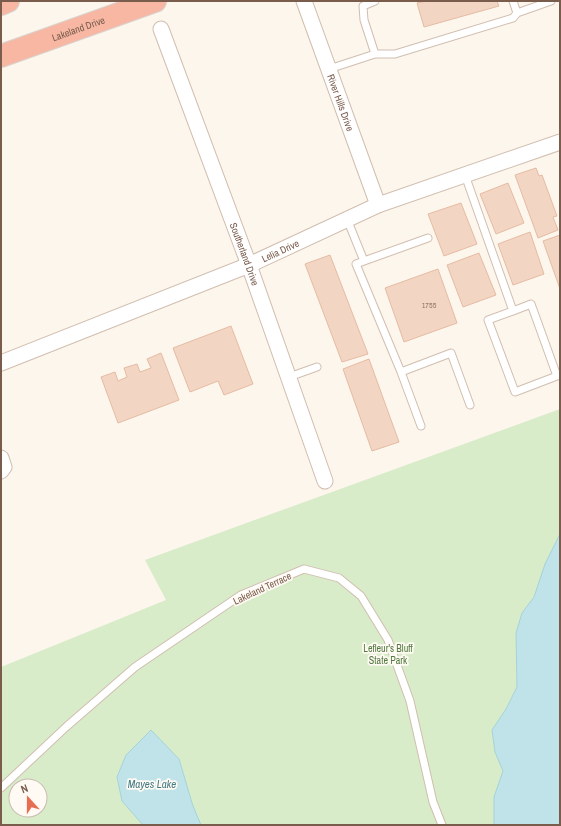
<svg xmlns="http://www.w3.org/2000/svg" width="561" height="826" font-family="'Archivo Narrow',sans-serif">
<style>
.green{fill:#d8ecc9;fill-rule:evenodd}
.water{fill:#bfe3e8;stroke:#a5d3da}
.building{fill:#f3d5c3;stroke:#e6bba3}
.lines{fill:none;stroke-linecap:round;stroke-linejoin:round}
.lane-casing{stroke:#d1beb0;stroke-width:9}
.street-casing{stroke:#d1beb0;stroke-width:17}
.highway-casing{stroke:#dad1cd;stroke-width:24}
.lane{stroke:#fff;stroke-width:7}
.street{stroke:#fff;stroke-width:15}
.highway{stroke:#f7b7a3;stroke-width:22}
.labels{text-anchor:middle;stroke-width:3.5;stroke-linejoin:round;paint-order:stroke}
.number-label{font-size:8px;fill:#987a6a}
.street-label{font-size:10px;fill:#7a5c4d;stroke:#fffaf3}
.park-label{font-size:10px;fill:#537a41;stroke:#fffaf3}
.water-label{font-size:11px;font-style:italic;fill:#437c86;stroke:#fffaf3}
</style>
<rect width="100%" height="100%" fill="#fdf6ec"/>
<path class="green" d="M560 409V825H1V667L166 600 145 560ZM16 786H40V810H16Z"/>
<path class="water" d="M560 534V825H494V797L503 771 495 752 492 730 506 709 517 687 516 633 522 613 534 597 545 564Z
M151 730 179 759 193 806 201 825H143L122 801 117 777 126 755Z"/>
<path class="building" d="M426 1H497L499 6 424 27 417 3Z
M536 168 539 176 542 175 557 216 553 217 558 230 538 238 515 175Z
M508 183 524 223 496 234 480 194Z
M461 203 477 244 444 256 428 214Z
M530 232 544 274 513 285 498 244Z
M560 235V289L543 241Z
M479 253 496 295 463 307 447 265Z
M330 255 368 354 342 362 305 264Z
M438 269 457 323 404 342 385 288Z
M231 326 253 384 224 395 218 381 190 392 173 348Z
M161 353 179 400 118 423 101 377 115 372 118 381 127 377 124 368 137 364 140 372 151 368 147 359Z
M369 359 399 442 372 451 343 369Z"/>
<g class="lines">
<defs>
<path id="lane" d="M375 1 363 6 364 20 375 54H395L513 18 517 13 551 1
M513 1 517 13
M329 69 375 54
M465 175 513 311 531 304 557 376 515 392 488 320 513 311
M347 219 364 261 428 238
M364 261 356 264 401 372 451 353 470 405
M401 372 421 426
M289 377 317 367
M1 788 66 727 135 667 241 595 304 569 339 578 361 596 388 640 410 701 433 802 442 825"/>
<g id="street">
<path id="s1" d="M304 1 378 205"/>
<path id="s2" d="M161 29 249 265 325 481"/>
<path id="s3" d="M1 363 249 265 378 205 560 142"/>
<path d="M1 458 4 467 1 471"/>
</g>
<g id="highway">
<path d="M1 4 8 1"/>
<path id="s4" d="M1 56 155 1"/>
</g>
</defs>
<use href="#lane" class="lane-casing"/>
<use href="#street" class="street-casing"/>
<use href="#highway" class="highway-casing"/>
<use href="#lane" class="lane"/>
<use href="#street" class="street"/>
<use href="#highway" class="highway"/>
</g>
<g class="labels">
<g class="number-label">
<text x="429" y="308">1755</text>
</g>
<g class="street-label">
<text dy="4" stroke="none"><textPath href="#s4" startOffset="82">Lakeland Drive</textPath></text>
<text dy="4" stroke="none"><textPath href="#s1" startOffset="108">River Hills Drive</textPath></text>
<text dy="4" stroke="none"><textPath href="#s3" startOffset="301">Lelia Drive</textPath></text>
<text dy="4" stroke="none"><textPath href="#s2" startOffset="240">Southerland Drive</textPath></text>
<text transform="translate(262 588) rotate(-25)" y="4">Lakeland Terrace</text>
</g>
<g class="park-label">
<text x="388" y="652">Lefleur's Bluff<tspan x="388" dy="12">State Park</tspan></text>
</g>
<g class="water-label">
<text x="152" y="788">Mayes Lake</text>
</g>
</g>
<rect width="561" height="826" fill="none" stroke="#7a5c4d" stroke-width="4"/>
<g transform="translate(28 798) rotate(339)"><circle r="19" fill="#fffaf3" stroke="#cabbb1"/>
<path d="M0-3L7 15L0 10L-7 15Z" fill="#e76f51"/>
<text y="-6" font-size="11" font-weight="bold" text-anchor="middle" fill="#7a5c4d">N</text>
</g>
</svg>
